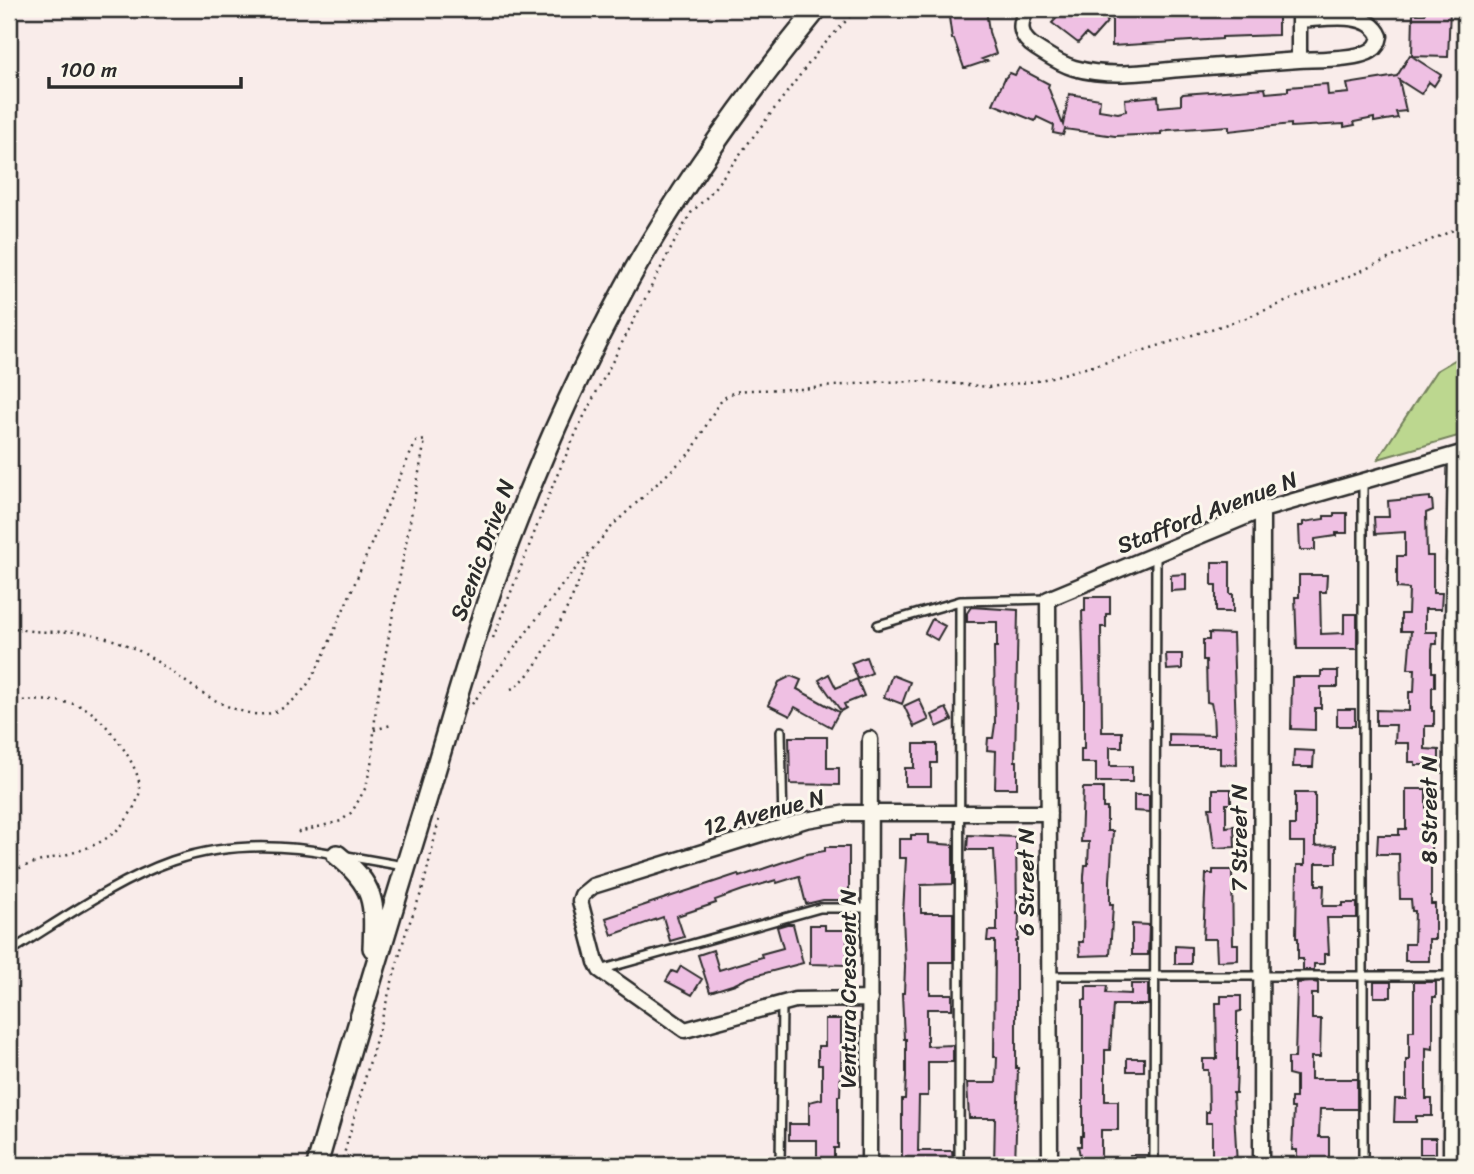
<svg xmlns="http://www.w3.org/2000/svg" width="1474" height="1174" font-family="Sriracha,sans-serif">
<style>
.green{fill:#bcd78f;stroke:#74815d;stroke-width:2}
.building{fill:#efc0e3;stroke:#2b2b2b;stroke-width:2}
.lines{fill:none;stroke-linecap:round;stroke-linejoin:round}
.lane-casing{stroke:#2b2b2b;stroke-width:12}
.street-casing{stroke:#2b2b2b;stroke-width:19}
.secondary-casing{stroke:#2b2b2b;stroke-width:24}
.path{stroke:#2b2b2b;stroke-width:2.5;stroke-dasharray:2 5;stroke-linecap:butt}
.lane{stroke:#fbf7ec;stroke-width:7}
.street{stroke:#fbf7ec;stroke-width:14}
.secondary{stroke:#fbf7ec;stroke-width:19}
.labels{text-anchor:middle;stroke-width:6;stroke-linejoin:round;paint-order:stroke}
.street-label{font-size:23px;fill:#2b2b2b;stroke:#fbf7ec}
</style>
<rect width="100%" height="100%" fill="#f9ecea"/>
<filter id="ink" filterUnits="userSpaceOnUse"><feTurbulence type="fractalNoise" baseFrequency=".0143" numOctaves="2"/><feDisplacementMap in="SourceGraphic" scale="14" xChannelSelector="R" yChannelSelector="G"/><feConvolveMatrix kernelMatrix="1 2 1 2 8 2 1 2 1" color-interpolation-filters="sRGB"/></filter>
<g filter="url(#ink)">
<path class="green" d="M1465 354V434L1378 459 1436 371Z"/>
<path class="building" d="M968 9H986L989 32 996 54 982 59 987 61 966 68H964L954 39H952L949 17 971 14Z
M1065 9H1094L1108 21 1092 39 1086 34 1078 43 1052 23Z
M1126 9H1278V35L1222 37V39L1112 46V10Z
M1425 9H1450L1448 57 1412 56 1413 14H1425Z
M1410 55 1441 75 1434 86 1429 82 1421 94 1399 80 1406 111 1396 112 1398 118 1374 122V118L1354 122 1355 125 1344 127V124L1291 127V124L1229 131V126L1168 130 1161 132V134L1115 136 1065 129 1063 135 1053 133 1054 125 1037 117 1035 121 993 104 1005 78 1010 73 1015 75 1019 68 1049 84 1048 87 1063 125 1069 94 1100 99 1099 110 1118 113 1126 111 1125 99 1158 96 1159 107 1181 105V96L1183 94 1265 88 1266 93 1288 91V87L1327 84 1328 95 1349 93 1347 84 1397 76Z
M1430 497V500H1432L1433 510 1426 513 1427 556H1433V593H1442L1441 609H1425V632H1437V644H1433L1432 649V672H1435V687H1432V711H1434V726H1425V749L1439 750V765H1415V762H1409V743H1395L1396 725H1376V710L1409 711V692H1414L1415 669H1408L1411 631H1401V614H1408L1409 589 1397 588V556H1405V532L1375 534 1374 517H1389L1388 501Z
M1334 513H1347V533H1336V536L1315 539V550H1300L1299 526H1303V522L1324 519V516H1334Z
M1212 562H1230V594H1233V612H1216V585H1212Z
M1186 574V590L1171 591V575Z
M1299 575H1327L1326 592H1320L1321 634 1344 633V614H1357V649H1297L1295 597H1299Z
M1085 597H1110V614H1106V627H1101L1102 732H1122V747H1110V766H1132V782H1096V763H1081V749H1084V698L1082 611H1085Z
M971 607 1018 610 1015 761H1017V788H995L996 751 987 750 988 738H993L995 724 994 647H997V622H967V613Z
M932 619 945 626 937 640 925 633Z
M1209 633 1233 634 1237 765 1220 764V747H1169V734L1214 735 1213 712 1211 703 1207 702 1206 660H1203V640H1209Z
M1166 654H1182V669L1167 670Z
M866 657 872 673 858 679 851 663Z
M1321 671H1338V687H1321V708H1315V730L1291 729 1292 677H1321Z
M829 674 836 688 857 679 864 696 844 704 846 708 841 711 819 680Z
M892 675 910 682 902 704 884 697Z
M791 676 801 680 797 689 839 712 831 727 795 707 790 716 768 705 779 682Z
M919 699 929 720 914 727 904 706Z
M946 708 952 720 937 727 932 715Z
M1337 709H1355V726H1337Z
M789 737H827V768H839V785L790 784Z
M914 744H937V763H931V786H905V768H914Z
M1294 750 1314 751 1313 767H1293Z
M1083 788H1103V808H1107V831H1113L1110 880V904H1113L1110 955 1080 956 1079 942H1083L1084 876 1085 865H1088L1089 842H1081Z
M1213 789H1231V804H1226V827L1234 826 1235 847 1214 848 1209 808H1213Z
M1406 789H1426V829H1431V904H1435V939H1429V961H1405V944H1414L1415 911H1412L1411 899H1400L1399 854H1377L1378 835H1399V829H1406Z
M1295 793H1315V846L1336 845V863H1316V885H1324L1323 906H1343V903H1357V918H1327L1329 954H1324V964H1314V970H1303V959H1298V938H1296L1297 865H1305V842H1290V825H1295Z
M1134 795H1149V812L1134 811Z
M911 835H929V843L953 845V884L921 885V913H953V962H930V994H952V1009H927V1046L953 1045V1062H928V1096H919L918 1151H952L953 1164 902 1165V1099H905L906 1076V1039H904L902 993H904L905 967 903 914 906 858H899V839H911Z
M968 835 1016 837 1017 914H1019L1018 941H1016V1068H1018L1015 1165H994L995 1118H969L967 1083H996L997 1057H994L995 941H987L988 931H997V908L994 850H967Z
M825 847H849V900H823L806 904 799 876 777 883 776 880 743 890 715 900 716 903 677 916 684 937 670 941 663 917 612 935 606 918 738 874 739 877 807 854 825 851Z
M1213 870H1232L1233 944H1238V960L1217 961 1216 939H1203L1206 874H1213Z
M787 924H793L803 963 750 977 735 984 710 992 698 955 713 950 719 970 762 957 761 954 783 948 777 927Z
M1132 924 1149 925 1148 955H1132Z
M810 925H825V930H847V965L810 964Z
M1175 946 1191 947V964H1175Z
M681 966 702 979 692 995 666 981 672 971 677 973Z
M1314 982 1318 983V994H1312V1019H1321L1320 1057H1311V1079H1357V1109H1320L1319 1137H1329V1165H1297V1150H1292L1294 1108H1291V1098H1296V1076L1288 1074V1058H1295L1297 983Z
M1374 982H1391V997H1374Z
M1414 982H1436V997H1433V1049L1426 1048V1099H1432V1116H1416V1122H1394L1395 1099H1406V1060H1409V1031H1414Z
M1131 984H1148V1005H1113L1110 1050H1105V1101H1118V1130H1101V1157H1097V1165H1082L1078 1146H1081V1136H1083V1000H1086V986H1107L1106 993 1131 994Z
M1221 996H1241V1011L1237 1012V1068L1236 1093H1233L1237 1165H1212V1123H1206V1112H1209L1208 1070H1203V1059H1217L1216 1003H1221Z
M825 1019H841V1065L840 1096H838V1148H834V1165H817V1140H789V1124H809V1102L822 1099V1065H818V1046H825Z
M1127 1058H1144V1071H1127Z
M1420 1138H1436V1154H1420Z
M1130 1155H1148V1165H1130Z"/>
<g class="lines">
<defs>
<path id="lane" d="M1363 481V1165
M878 625 960 601 1048 599
M781 731 783 826
M347 856 404 866
M9 952C60 921 115 881 172 861 224 843 282 844 335 854
M600 970 820 908H870
M1049 976H1451
M780 1165 782 1004
M959 1165 960 601
M1154 1165 1156 555"/>
<path id="street" d="M1028 9C1017 24 1020 38 1036 48 1049 56 1060 64 1074 68 1109 78 1146 72 1181 69 1220 66 1259 63 1299 60V9
M1299 60C1316 59 1359 60 1372 50 1377 47 1379 42 1380 36 1368 9 1324 19 1299 20
M870 999 795 1000 685 1030 600 970 596 962 580 901 582 895 593 886 806 820 847 813H1049
M869 1165 870 739
M1050 1165 1048 599 1262 510 1465 452
M1261 1165 1262 510
M1451 1165 1452 682 1456 455"/>
<path id="secondary" d="M337 855C375 886 375 902 373 948
M317 1165C352 1043 389 920 427 798 448 729 467 659 491 591 528 486 572 384 625 287 679 188 746 96 817 9"/>
</defs>
<use href="#lane" class="lane-casing"/>
<use href="#street" class="street-casing"/>
<use href="#secondary" class="secondary-casing"/>
<path class="path" d="M9 626C30 634 55 631 77 632 95 634 113 639 129 646 172 665 205 706 254 714 277 717 294 702 307 685 322 663 331 637 342 613 367 556 389 498 416 442L425 440 376 706 372 759 366 787 352 812 341 821 295 833
M493 638 555 480 581 422 676 239 691 213 709 195 819 50 857 9
M511 689C540 676 578 586 589 556
M9 701C32 701 61 698 83 707 104 717 139 764 140 788 140 800 127 821 117 830 88 857 43 855 9 873
M472 704 566 580 614 524 692 451 717 406 724 398 734 392 747 390 802 389 877 382 927 381 989 387 1037 381 1104 363 1246 318 1354 274 1465 225
M374 730 391 725
M341 1165 406 932 423 888 440 815"/>
<use href="#lane" class="lane"/>
<use href="#street" class="street"/>
<use href="#secondary" class="secondary"/>
</g>
</g>
<g class="labels">
<g class="street-label">
<text transform="translate(1207 512) rotate(-21)" y="8">Stafford Avenue N</text>
<text transform="translate(482 550) rotate(-70)" y="8">Scenic Drive N</text>
<text transform="translate(1429 810) rotate(-90)" y="8">8 Street N</text>
<text transform="translate(764 812) rotate(-15)" y="8">12 Avenue N</text>
<text transform="translate(1239 838) rotate(-90)" y="8">7 Street N</text>
<text transform="translate(1026 882) rotate(-90)" y="8">6 Street N</text>
<text transform="translate(848 989) rotate(-90)" y="8">Ventura Crescent N</text>
</g>
</g>
<rect width="1474" height="1174" fill="none" stroke="#fbf7ec" stroke-width="35"/>
<rect x="18" y="18" width="1439" height="1139" fill="none" stroke="#2b2b2b" stroke-width="2.5" filter="url(#ink)"/>
<path d="M49 77v10h192v-10" fill="none" stroke="#2b2b2b" stroke-width="3.5"/>
<text x="60" y="77" font-size="21" fill="#2b2b2b" stroke="#fbf7ec" stroke-width="5" paint-order="stroke">100 m</text>
</svg>
